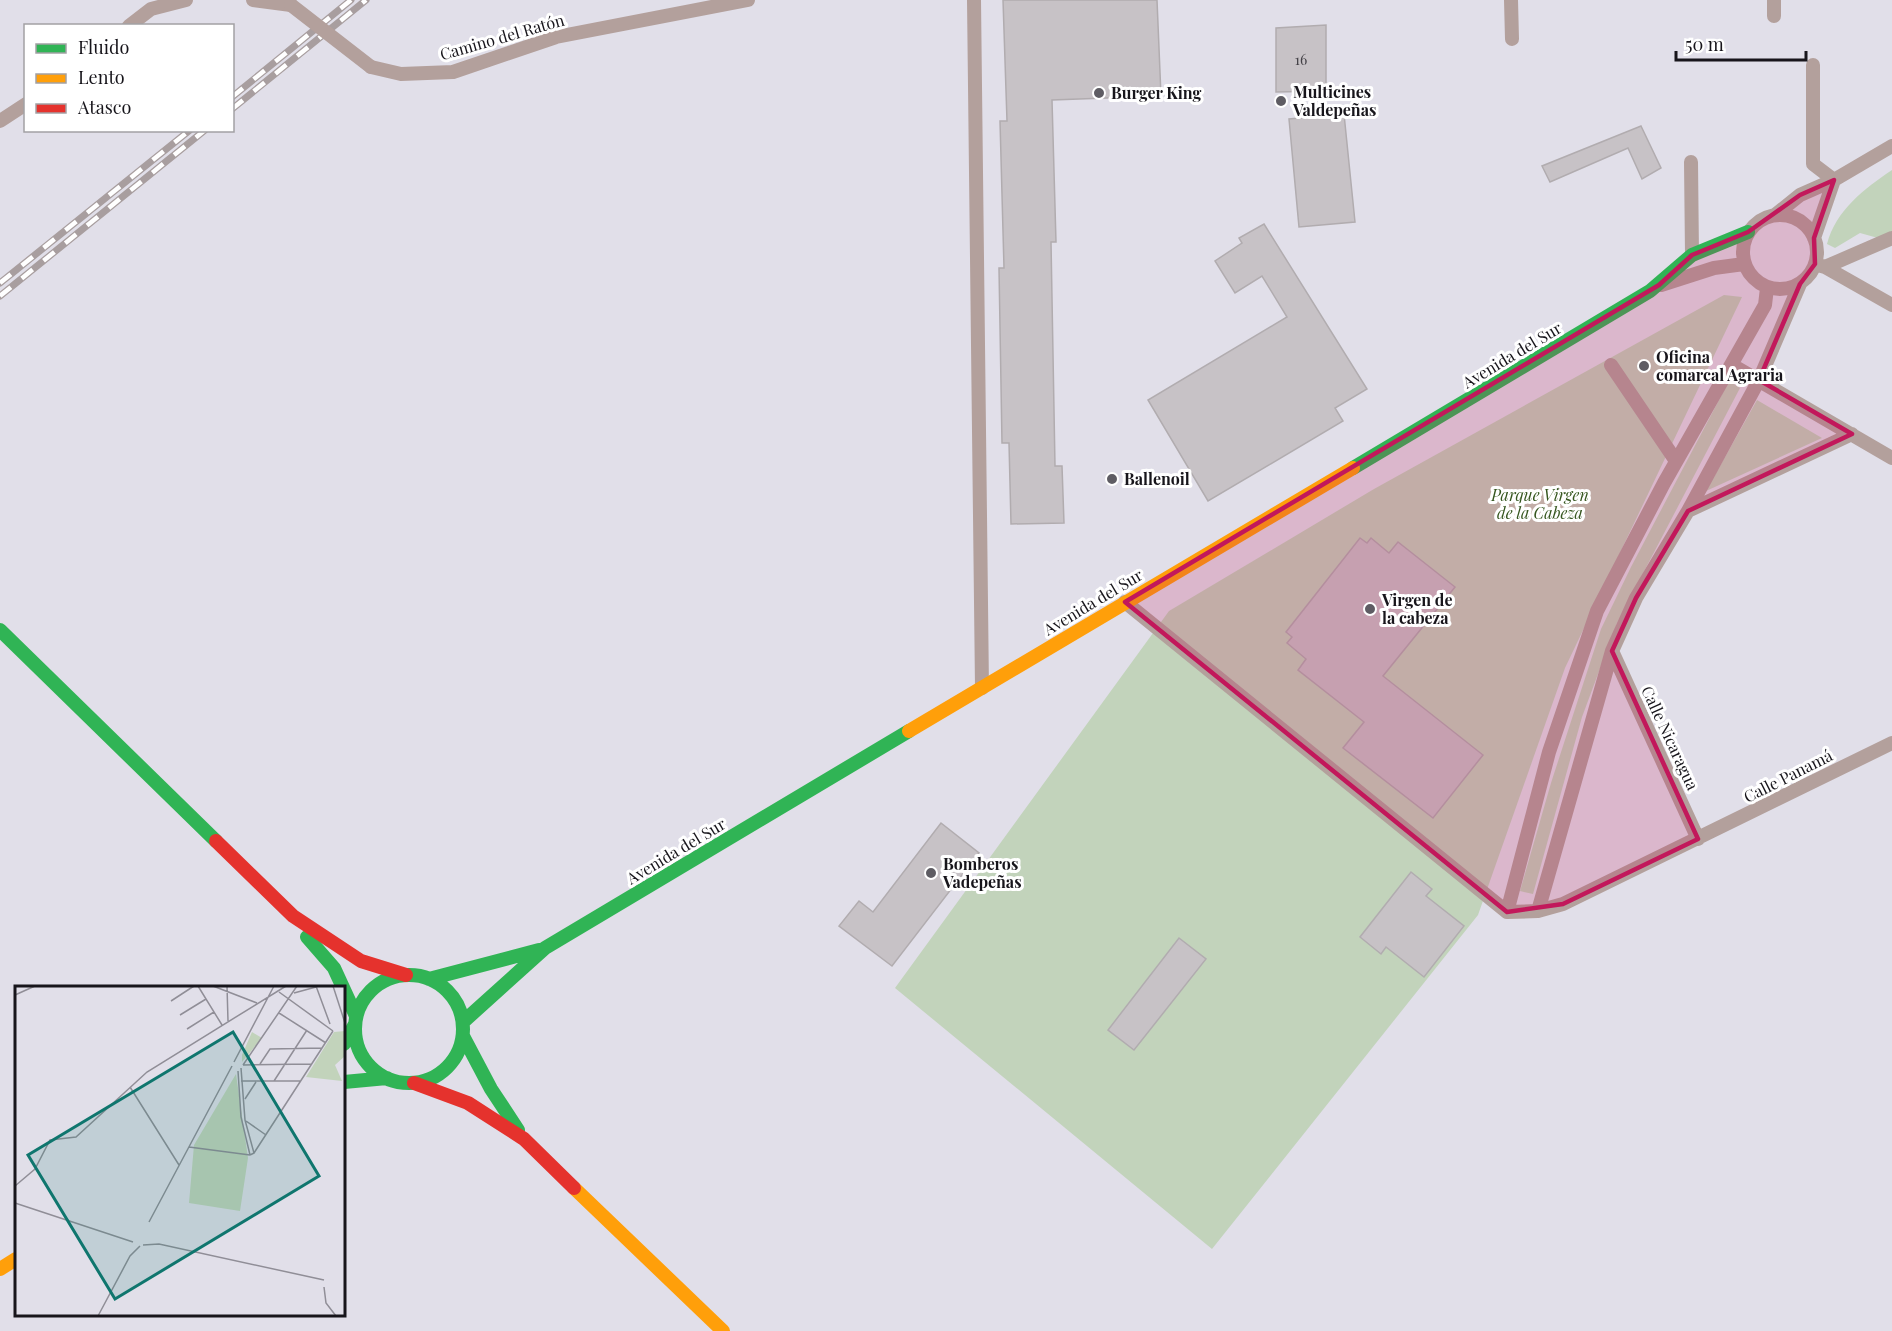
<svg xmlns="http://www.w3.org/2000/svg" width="1892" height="1331" font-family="'Playfair Display',serif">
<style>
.green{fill:#c2d3bb}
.building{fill:#c7c2c6;stroke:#b1acaf;stroke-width:1.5}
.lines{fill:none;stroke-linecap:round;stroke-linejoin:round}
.street{stroke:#b3a09c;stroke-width:14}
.fast{stroke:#30b455;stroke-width:14}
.slow{stroke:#ff9f0a;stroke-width:14}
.jam{stroke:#e5322d;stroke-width:14}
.rail-casing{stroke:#a89e9f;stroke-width:7}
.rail{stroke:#fff;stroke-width:4.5;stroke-dasharray:14;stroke-linecap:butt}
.street-bridge{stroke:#b3a09c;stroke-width:14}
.marked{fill:#c2185b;fill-opacity:0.2;stroke:#c2185b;stroke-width:4.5;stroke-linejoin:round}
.poi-dot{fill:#5e5c63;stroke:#fff;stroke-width:2}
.labels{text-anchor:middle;stroke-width:6;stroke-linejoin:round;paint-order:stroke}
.number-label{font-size:14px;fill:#434046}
.street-label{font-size:16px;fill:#17151b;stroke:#fff}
.poi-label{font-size:16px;font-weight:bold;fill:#17151b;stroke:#fff;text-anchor:start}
.park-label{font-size:16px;font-style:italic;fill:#35561e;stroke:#fff}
.inset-road{fill:none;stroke:#908e97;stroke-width:1.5}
.view{fill:#0f766e;fill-opacity:0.15;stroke:#0f766e;stroke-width:3}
.inset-edge{fill:none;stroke:#17151b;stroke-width:3}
</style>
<rect width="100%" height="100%" fill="#e1dfe9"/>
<path class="green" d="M1892 170V235L1878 238 1860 233 1835 248 1827 244C1836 210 1864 189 1892 170Z
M1724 295 1742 297 1565 668 1478 915 1212 1249 895 988 1169 611 1374 489Z
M1729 381 1740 388 1617 623 1582 717 1533 894 1520 891 1551 783 1601 629 1631 567Z
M1757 400 1822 438 1706 491Z"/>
<path class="building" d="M1003 0H1157L1161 96 1052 100 1056 242H1051L1055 466H1062L1064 523 1011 524 1009 443H1002L999 268H1004L1000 121H1007Z
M1326 25V91L1276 92V28Z
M1344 114 1355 222 1299 227 1289 119Z
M1641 126 1661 168 1642 179 1628 148 1550 182 1542 166Z
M1264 224 1367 389 1335 408 1343 421 1208 501 1148 400 1287 317 1262 276 1235 293 1215 261 1242 243 1239 238Z
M1360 538 1367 543 1371 538 1389 553 1398 542 1455 587 1383 676 1483 755 1433 818 1343 748 1364 722 1298 670 1306 659 1287 643 1292 637 1286 632Z
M941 823 979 853 892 966 839 926 859 901 873 912Z
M1411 872 1432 889 1426 896 1464 926 1424 977 1386 947 1381 954 1360 937Z
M1179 938 1206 959 1134 1050 1108 1030Z"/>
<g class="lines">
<path class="street" d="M253 0 291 5
M974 0 982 688
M1511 0 1512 39
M1774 16V0
M129 26 151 9 186 0
M1813 65V164L1834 180
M371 67 401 74 453 72 556 37 748 0
M0 121 26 104
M1691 162 1692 255
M1743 252a37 37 0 1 1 74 0a37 37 0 1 1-74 0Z
M1775 215 1800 195 1834 180 1892 146
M1814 238 1834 180
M1815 264 1825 267 1892 305
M1825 267 1892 238
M1661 285 1714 268 1744 264
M1611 365 1676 461
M1732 365 1892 458
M1688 511 1852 434
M1125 602 1507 912 1538 911 1612 651 1636 598 1688 511 1759 380 1800 284
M1612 651 1698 839
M1538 911 1563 904 1892 743
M1507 912 1549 752 1597 611 1664 483 1765 305 1767 288"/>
<path class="fast" d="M1353 468 1650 291 1692 255 1748 232
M0 630 216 841
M307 937 334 968 356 1016
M355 1029a54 54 0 1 1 108 0a54 54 0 1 1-108 0Z
M429 979 539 950
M463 1022 545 948 909 731
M463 1036 491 1089 518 1130
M344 1044 355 1024
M344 1082 387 1078"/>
<path class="slow" d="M909 731 1353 468
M574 1188 723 1331
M0 1269 16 1259"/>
<path class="jam" d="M216 841 293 916 361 961 406 975
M414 1083 468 1103 524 1139 574 1188"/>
<defs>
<path id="rail" d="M232 97 351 0
M232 109 366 0
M0 283 190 130
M0 296 205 130"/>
</defs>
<use href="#rail" class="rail-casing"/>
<use href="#rail" class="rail"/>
<path class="street-bridge" d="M291 5 371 67"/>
</g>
<path class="marked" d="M1834 180 1814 238 1815 264 1800 284 1759 380 1852 434 1688 511 1636 598 1612 651 1698 839 1563 904 1507 912 1125 602 1659 285 1692 255 1748 232 1800 195Z"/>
<g class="poi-dot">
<circle cx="1099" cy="93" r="6"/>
<circle cx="1281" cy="101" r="6"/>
<circle cx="1644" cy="366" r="6"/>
<circle cx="1112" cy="479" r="6"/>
<circle cx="1370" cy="609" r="6"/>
<circle cx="931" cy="873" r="6"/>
</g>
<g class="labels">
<g class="number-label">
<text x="1301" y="65">16</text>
</g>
<g class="street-label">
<text transform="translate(502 37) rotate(-16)" y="6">Camino del Ratón</text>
<text transform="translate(1512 355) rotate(-31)" y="6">Avenida del Sur</text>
<text transform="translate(1093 602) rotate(-31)" y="6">Avenida del Sur</text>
<text transform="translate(1670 738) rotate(65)" y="6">Calle Nicaragua</text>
<text transform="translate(1788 776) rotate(-27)" y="6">Calle Panamá</text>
<text transform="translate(676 851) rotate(-31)" y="6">Avenida del Sur</text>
</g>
<g class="poi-label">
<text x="1293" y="98">Multicines<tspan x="1293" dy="18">Valdepeñas</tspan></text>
<text x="1111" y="99">Burger King</text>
<text x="1656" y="363">Oficina<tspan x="1656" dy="18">comarcal Agraria</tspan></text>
<text x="1124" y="485">Ballenoil</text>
<text x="1382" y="606">Virgen de<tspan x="1382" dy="18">la cabeza</tspan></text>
<text x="943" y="870">Bomberos<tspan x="943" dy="18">Vadepeñas</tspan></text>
</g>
<g class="park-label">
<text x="1540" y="501">Parque Virgen<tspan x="1540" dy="18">de la Cabeza</tspan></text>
</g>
</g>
<g transform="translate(15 986)">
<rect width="330" height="330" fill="#e1dfe9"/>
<path d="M330 45V70L320 79 327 95 291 91 319 46ZM237 46 247 52 227 76V69ZM221 88 233 172 225 225 174 217 179 159Z" fill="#c2d3bb"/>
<path class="inset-road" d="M183 0 207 39M198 0 242 17M212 0 213 35M301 0 315 38M318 0 330 37M264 6 318 45M279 7 301 1M0 9 20 0M156 15 179 0M264 27 311 57M165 29 191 13M172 43 199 26M219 76 259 0M245 78 255 63 307 62M228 79 282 0M228 79 297 78M226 82 230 134 239 167 235 169M223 85 226 131 235 169M226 95H285M259 95 292 44M115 101 164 179M230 113 241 96M231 135 251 149M174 161 235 169M239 167 318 45M0 200 20 183 35 154 61 151 132 86 271 0M0 217 118 256M134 236 217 80M128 259 144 258 309 294M309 301 311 317 321 330M83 330 115 270 125 260"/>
<path class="view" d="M218 46 304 190 100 313 13 169Z"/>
<rect width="330" height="330" class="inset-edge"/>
</g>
<rect x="24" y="24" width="210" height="108" fill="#ffffff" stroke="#a2a1a4" stroke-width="1.5"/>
<rect x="36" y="44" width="30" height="9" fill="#30b455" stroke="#a2a1a4" stroke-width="1.5"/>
<text x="78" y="54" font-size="18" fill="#17151b">Fluido</text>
<rect x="36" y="74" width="30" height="9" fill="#ff9f0a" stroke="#a2a1a4" stroke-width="1.5"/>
<text x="78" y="84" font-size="18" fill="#17151b">Lento</text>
<rect x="36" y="104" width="30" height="9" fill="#e5322d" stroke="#a2a1a4" stroke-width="1.5"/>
<text x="78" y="114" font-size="18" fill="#17151b">Atasco</text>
<path d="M1676 51v9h130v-9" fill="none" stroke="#17151b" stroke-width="3"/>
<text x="1685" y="51" font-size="18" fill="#17151b" stroke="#ffffff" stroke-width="4.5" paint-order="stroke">50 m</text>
</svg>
